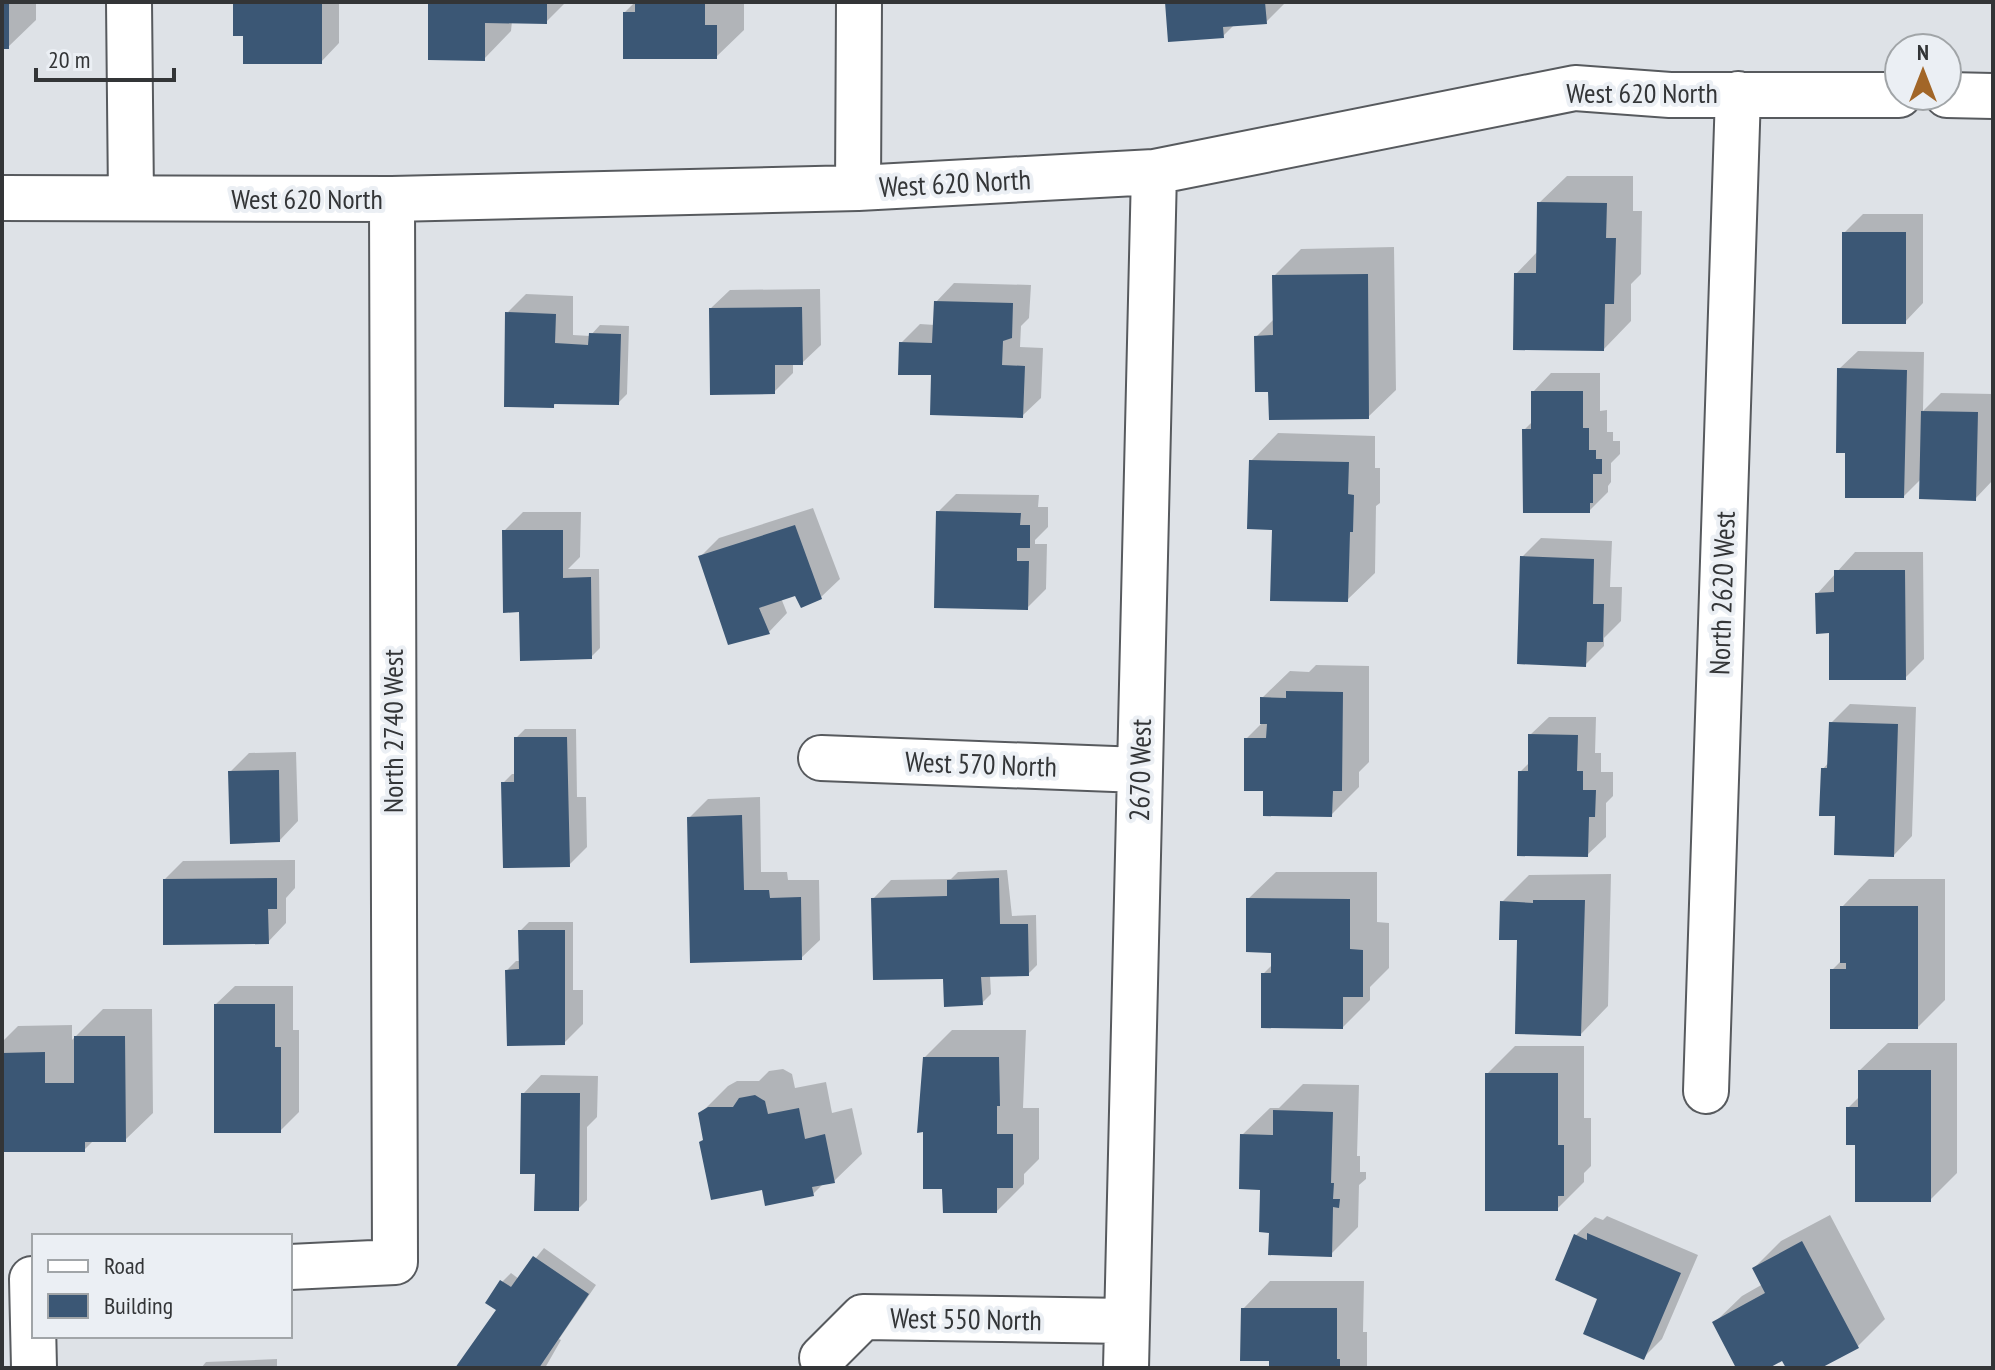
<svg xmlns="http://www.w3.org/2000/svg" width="1995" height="1370" font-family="'PT Sans Narrow',sans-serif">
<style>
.shadow{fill:#0003}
.building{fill:#3b5775}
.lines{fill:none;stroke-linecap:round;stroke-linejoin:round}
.minor-casing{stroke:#575a5e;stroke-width:48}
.minor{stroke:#fff;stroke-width:44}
.labels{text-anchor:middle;stroke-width:8;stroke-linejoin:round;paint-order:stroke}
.street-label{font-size:28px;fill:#333537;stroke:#ebeff4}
</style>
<rect width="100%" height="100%" fill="#dee2e7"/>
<path class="shadow" d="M2 2H36V20L8 47H2Z
M238 2H339V43L321 62 235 5Z
M430 2H566L546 22 512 21 511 31 484 59Z
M635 2H744V30L716 57 625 12Z
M1167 2H1284L1285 3 1266 22 1235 24 1223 36Z
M1567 176H1633V211H1642L1641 274 1631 284V321L1604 349 1516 274 1538 251 1539 203Z
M1863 214H1923V303L1905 322 1844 233Z
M1394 247 1396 390 1368 417 1270 390 1256 337 1275 318 1274 276 1301 249Z
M954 283 1031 285 1029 318 1021 326 1020 347 1043 348 1041 398 1022 416 933 373 901 343 920 324 935 325 936 302Z
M820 289 821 345 802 363H793V373L774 392 711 308 730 290Z
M526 294 573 296V335L590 336 600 325 629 326 627 394 618 403 557 402 553 406 507 313Z
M1858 351 1924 352 1923 411 1941 393 1993 394V480L1975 499 1922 478 1904 496 1847 451 1839 369Z
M1551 373H1600V411L1607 410V432H1613V441H1620V454L1611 463V482L1608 486V492L1589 511 1524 430 1533 421V392Z
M1278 433 1375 436V468H1380V503L1376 506 1375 573 1347 600 1274 528 1251 461Z
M956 494 1039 495 1038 507H1048V527L1035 540V544H1047L1046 589 1027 608 938 512Z
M813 508 840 579 821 597 796 594 781 598 787 613 769 632 700 557 719 538Z
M523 512H581L580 557 568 569H599L600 648 591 657 521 610 504 531Z
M1541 538 1612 541 1610 587H1622L1621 621 1604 638V646L1585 665 1522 557Z
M1855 552H1923L1924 659 1905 678 1831 631 1817 594Z
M1316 665 1369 666V762L1359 772V787L1331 815 1265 789 1246 739 1262 723V698L1290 671 1309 672Z
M1850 704 1916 707 1912 836 1894 855 1837 814 1823 769 1829 762 1831 723Z
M1549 717H1596L1595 753H1601V772H1613V796L1606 803V837L1587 855 1520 772 1530 762V735Z
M525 729H576L577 797H586L587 847 569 865 503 783 512 774H516V738Z
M296 752 298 821 280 840 230 772 249 753Z
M760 797 761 872H787L788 880H819L820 940 801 958 692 961 689 818 708 799Z
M295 860V888L286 898V923L268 942 164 880 183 861Z
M1007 870 1012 916 1036 915 1037 965 1028 974 990 976 991 994 982 1003 945 980 873 899 891 880 951 879 958 872Z
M1276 872H1377V922L1389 923V968L1370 987V1000L1343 1027 1263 974 1273 964 1274 951 1248 899Z
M1611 874 1608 1006 1581 1034 1502 902 1529 875Z
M1869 879H1945V1000L1918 1027 1832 970 1842 960V907Z
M529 922H573V990H583V1024L564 1043 507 970 516 961H521L520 931Z
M235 986H293V1030H299V1112L280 1131 216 1004Z
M103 1009H152L153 1113 125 1140H94L84 1150H2V1042L18 1026 72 1025V1040Z
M952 1030H1026L1023 1108H1039V1159L1024 1174V1184L997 1211 944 1187 925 1057Z
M1888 1043H1957V1173L1930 1200 1857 1143 1848 1108 1860 1096V1070Z
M1515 1046H1584V1118H1591V1166L1584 1173V1182L1557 1209 1487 1074Z
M783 1069 792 1074 795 1088 826 1082 832 1113 852 1108 862 1154 834 1181 824 1183 813 1194 763 1188 705 1138 700 1114 728 1086 737 1081H759L769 1071Z
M541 1075 598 1076 597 1117 587 1127V1200L578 1209 537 1172 523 1094Z
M1303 1084 1359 1085 1357 1156H1360V1172H1366V1179L1359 1185 1358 1227 1331 1254 1271 1231 1262 1188 1242 1135 1270 1108H1279Z
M1830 1215 1885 1319 1858 1346 1817 1368H1788L1783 1358 1764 1368H1739L1714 1323 1742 1296 1763 1284 1754 1268 1781 1241Z
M1607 1216 1698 1255 1662 1339 1643 1358 1600 1298 1576 1235 1595 1217 1603 1220Z
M544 1248 596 1285 559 1339 561 1340 545 1368H462L499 1309 502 1282 511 1273 519 1279Z
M1270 1281H1364L1363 1332H1367V1368H1271V1359L1243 1309Z
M277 1359V1368H201L206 1362Z"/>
<path class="building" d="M2 2H9V49H2Z
M428 2H547V24L485 23V61L428 60Z
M635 2H705V25H717V59H623V12H635Z
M1165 2H1265L1267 24 1223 27 1224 38 1168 42Z
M233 4H322V64H243V36H233Z
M1537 202 1607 203 1606 238H1616L1614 304H1605L1604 351 1513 350 1514 273H1536Z
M1842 232H1906V324H1842Z
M1368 274 1369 419 1269 420 1268 392H1255L1254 336 1273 335 1272 275Z
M934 301 1013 303 1012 338 1003 341 1002 365 1025 366 1023 418 930 415 931 375H898L899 342 932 343Z
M802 307 803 365H775V394L710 395 709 308Z
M505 312 556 314 555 343 588 345 589 333 621 334 619 405 554 404V408L504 407Z
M1837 368 1907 370 1904 498H1845V453H1836Z
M1531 391H1583V428H1589V450H1596V459H1602V474H1593V503H1590V513H1523L1522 429H1531Z
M1921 411 1978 412 1976 501 1919 499Z
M1249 460 1349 462 1348 494 1354 495 1353 532H1350L1348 602 1270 601 1272 530 1247 529Z
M936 511 1021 513 1020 525H1030V548H1017V561H1029L1028 610 934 608Z
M795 525 822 599 801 608 795 596 759 608 770 634 728 645 698 556Z
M502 530H563V578L591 577 592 659 520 661 519 612 503 613Z
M1520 556 1594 559 1593 604H1604L1603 642H1587L1586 667 1517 664Z
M1834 570H1905L1906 680H1829V633L1816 634 1815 593 1834 592Z
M1286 691 1343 692 1342 791H1333L1332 817 1263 816V791H1244V738H1266L1267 724H1260V697L1286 698Z
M1829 722 1898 724 1894 857 1834 855 1835 816H1819L1821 768H1827Z
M1528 734 1578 735 1577 771H1583V790H1596L1595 817H1589L1588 857 1517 856 1518 771H1528Z
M514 737H567L570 867 503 868 501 782H514Z
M279 770 280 842 230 844 228 771Z
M742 815 744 890H769L770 898 801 897 802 960 690 963 687 817Z
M277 878V909H268L269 944 163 945V879Z
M999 878 1000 924H1028L1029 976 981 977 983 1005 944 1007 943 979 873 980 871 898 947 896V880Z
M1246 898 1350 899V949L1363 950V997H1343V1029L1261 1028V973H1271V953L1246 952Z
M1533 900H1585L1581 1036 1515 1034 1517 940H1499L1500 901 1533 903Z
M1840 906H1918V1029H1830V969H1846V963H1840Z
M518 930H565V1045L507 1046 505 970 519 969Z
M214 1004H275V1047H281V1133H214Z
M74 1036H125L126 1142H85V1152H2V1053L45 1052V1083H74Z
M923 1057H999L1000 1106H997V1134H1013V1188H997V1213H943L942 1189H923V1132L917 1133Z
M1858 1070H1931V1202H1855V1145H1846V1107H1858Z
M1485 1073H1558V1145H1564V1196H1558V1211H1485Z
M521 1093H580L579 1211H534L535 1174H520Z
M755 1095 765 1101 768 1114 799 1108 805 1139 825 1134 835 1183 812 1187 814 1196 765 1206 762 1190 711 1200 699 1142 703 1140 698 1113 708 1107H733L739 1098Z
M1273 1110 1333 1112 1331 1183H1334L1333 1199H1340L1339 1208 1333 1207 1332 1257 1268 1255 1269 1233 1259 1232 1260 1190 1239 1189 1240 1134 1273 1135Z
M1587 1233 1681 1273 1644 1360 1583 1334 1597 1299 1555 1280 1574 1234 1587 1240Z
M1802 1241 1859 1348 1821 1368H1786L1782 1361 1769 1368H1736L1712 1322 1765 1293 1752 1268Z
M533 1256 589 1294 539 1368H455L496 1310 485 1303 500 1280 511 1287Z
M1241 1308H1337V1359H1340V1368H1269V1361H1240Z"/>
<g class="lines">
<defs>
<path id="minor" d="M129 2 131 198
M1947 95 1993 96
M858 188 859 2
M2 198 392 199 858 188 1154 172 1575 88 1670 95H1899
M821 758 1140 770
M1706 1091 1738 94
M290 1267 395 1262 392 199
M32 1279 34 1368
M822 1358 863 1317 1127 1321
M1126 1368 1154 172"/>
</defs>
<use href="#minor" class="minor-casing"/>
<use href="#minor" class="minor"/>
</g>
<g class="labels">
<g class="street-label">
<text x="1642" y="103">West 620 North</text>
<text transform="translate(955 183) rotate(-3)" y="10">West 620 North</text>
<text x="307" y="209">West 620 North</text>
<text transform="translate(1722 593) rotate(-88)" y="10">North 2620 West</text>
<text transform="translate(393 731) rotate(-90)" y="10">North 2740 West</text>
<text transform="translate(981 764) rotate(2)" y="10">West 570 North</text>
<text transform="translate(1140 770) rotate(-89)" y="10">2670 West</text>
<text transform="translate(966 1319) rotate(1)" y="10">West 550 North</text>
</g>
</g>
<rect width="1995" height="1370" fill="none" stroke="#333537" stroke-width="8"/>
<rect x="32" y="1234" width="260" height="104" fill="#ebeff4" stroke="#a1a5a8" stroke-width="2"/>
<rect x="48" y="1260" width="40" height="12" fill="#ffffff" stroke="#a1a5a8" stroke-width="2"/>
<text x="104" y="1274" font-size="24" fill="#333537">Road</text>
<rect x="48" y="1294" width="40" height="24" fill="#3b5775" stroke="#a1a5a8" stroke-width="2"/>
<text x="104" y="1314" font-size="24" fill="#333537">Building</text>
<g transform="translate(1923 72)"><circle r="38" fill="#ebeff4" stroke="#a1a5a8" stroke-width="2"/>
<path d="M0-6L14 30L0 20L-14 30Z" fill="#a26628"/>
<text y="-12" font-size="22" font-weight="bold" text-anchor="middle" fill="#333537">N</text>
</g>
<path d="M36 68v12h138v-12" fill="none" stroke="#333537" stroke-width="4"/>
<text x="48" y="68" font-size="24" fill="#333537" stroke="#ebeff4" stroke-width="6" paint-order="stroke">20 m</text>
</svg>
